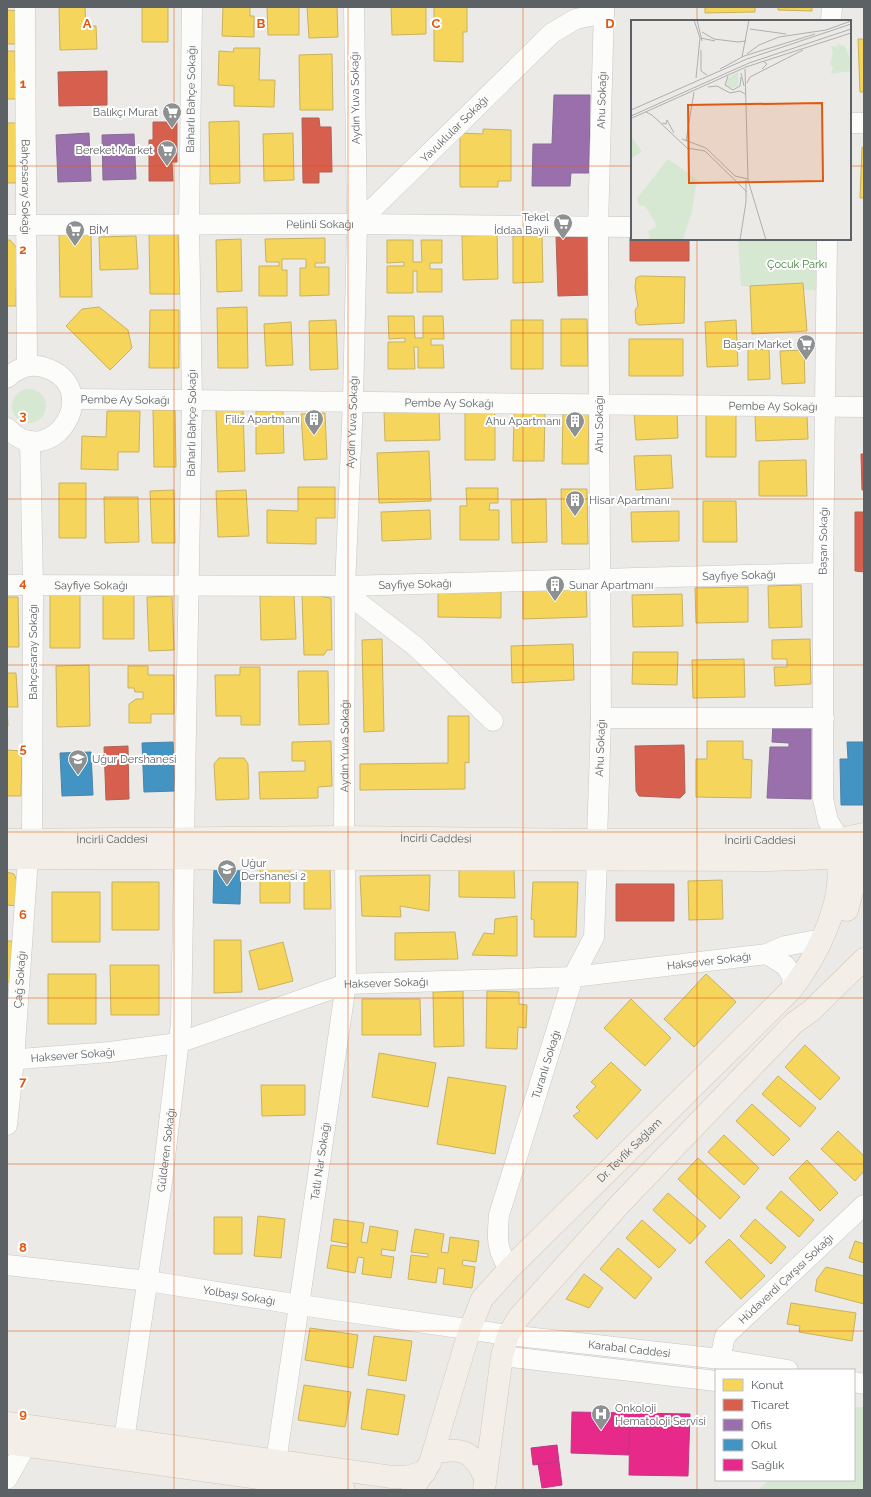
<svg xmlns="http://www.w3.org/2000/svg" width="871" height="1497" font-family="Raleway,sans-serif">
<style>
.green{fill:#d7e8d2}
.homes{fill:#f6d55c;stroke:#c8b25f}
.shops{fill:#d6604d;stroke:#b16054}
.offices{fill:#9970ab;stroke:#876c96}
.schools{fill:#4393c3;stroke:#4a84a7}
.health{fill:#e7298a;stroke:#bd3a7f}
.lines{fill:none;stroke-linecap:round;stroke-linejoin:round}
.minor-casing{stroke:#c7c7c8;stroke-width:21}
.major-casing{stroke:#d4c7b4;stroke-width:23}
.minor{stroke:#fcfcfb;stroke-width:20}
.major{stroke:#f3efe8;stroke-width:22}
.grid{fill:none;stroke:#e15910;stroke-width:1;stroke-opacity:0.55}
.labels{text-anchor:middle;stroke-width:4;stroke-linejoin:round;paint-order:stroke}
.street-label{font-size:11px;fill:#5c6165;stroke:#fff}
.poi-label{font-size:11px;fill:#5c6165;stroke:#fff;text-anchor:end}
.park-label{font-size:11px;fill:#3c8434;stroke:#fff}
.inset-road{fill:none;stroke:#aeafaf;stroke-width:1}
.view{fill:#e15910;fill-opacity:0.15;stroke:#e15910;stroke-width:2}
.inset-edge{fill:none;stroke:#5c6165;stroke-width:2}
.grid-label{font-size:13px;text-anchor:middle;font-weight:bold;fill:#e15910;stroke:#fff;stroke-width:4;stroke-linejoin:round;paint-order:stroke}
</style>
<rect width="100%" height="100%" fill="#eceae7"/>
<path class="green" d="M738 239H823V291L741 286Z
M12 406a17 17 0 1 1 34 0a17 17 0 1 1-34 0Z
M854 1407H864V1490H758L769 1480H854Z"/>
<path class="homes" d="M59 7H85L86 26H96L97 49 60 50Z
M142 7H168V42H142Z
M223 7H250V16H254V37L222 36Z
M267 7H299V35H268Z
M307 7H337L338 37 309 38Z
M391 7H426V34L392 35Z
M434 7H467V32H463V62L434 61Z
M705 7H755V12L705 13Z
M778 7H812V11L778 10Z
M7 10 20 11 19 44H7Z
M858 39H864V92H860Z
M234 48H260L259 80H275L274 107 234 106V86L218 85 219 51 233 52Z
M7 51H15L16 99H7Z
M332 54 333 110H300L299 55Z
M239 121 240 183 210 184 209 122Z
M7 123H19L20 183H7Z
M483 129 511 130V181H498V187H460V133L483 134Z
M293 133 294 180 264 181 263 134Z
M862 147H864V198H860Z
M59 232H91L92 297H60Z
M178 233 180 294H150L149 234Z
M497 235 498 279 463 280 462 236Z
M542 235 543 282 513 283V236Z
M136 236 138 269 100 270 99 237Z
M325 238V263H315V267H329V295L300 296V268H306V259H282V270H287V296H259V266H279V262H266L265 239Z
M241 239 242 291 217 292 216 240Z
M7 240H10L17 248 16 306H7Z
M387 240H413V262H422L421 240H442V263H430V269H442V292H417V271H413V293H387V266H404V262L387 263Z
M640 276 685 277 684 323 639 325 636 323 635 310 638 306 635 287 636 278Z
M803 283 807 331 752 334 750 286Z
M99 307 128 330 132 348 110 370 66 326 82 309Z
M247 307 248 368H218L217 308Z
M150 310H179V368H149Z
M388 316H414L415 338H423V316H443L444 339H431V345H443L444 368H418V347H414L415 369H388V342H405V338L389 339Z
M561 319H587L588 366H561Z
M336 320 338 369 310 370 309 321Z
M511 320H543V369H511Z
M736 320 738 366 707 367 705 322Z
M291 322 293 365 266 366 264 324Z
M629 339H683V376H629Z
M748 349 769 350 770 379 748 380Z
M804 350 805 383 782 384 780 351Z
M439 409 440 440 385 441 384 411Z
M153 410H175L176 467H154Z
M216 410H243L245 471 218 472Z
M677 410 678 438 636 440 634 412Z
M107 411H140L139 452H118V470L81 469 82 436 106 437Z
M256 411H283L284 453 256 454Z
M465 411H495V460H465Z
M706 411H736V457H706Z
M514 412H545L544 461H513Z
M563 412H589L588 464H562Z
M325 413 327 459 304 460 301 414Z
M807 414 808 439 756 441 755 415Z
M429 451 431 501 379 503 377 453Z
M671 455 673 488 636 490 634 456Z
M806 460 807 496H759V461Z
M59 483H86V538H59Z
M298 487H335V518H316V544L267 543V510L298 511Z
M466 488H498V503H490L489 510H499V540H460V506H467Z
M561 489H587L588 544H562Z
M174 490 175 543H152L150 491Z
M246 490 249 536 218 537 216 491Z
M104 497H138L139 542 105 543Z
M546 499 547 542 512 543 511 500Z
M703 501H736L737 542H703Z
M430 510 431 539 382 541 381 512Z
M679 511V541L632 542 631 512Z
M438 585 501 586V618L438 617Z
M586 585 587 617 523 619V586Z
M801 585 802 627 769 628 768 586Z
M748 587V622L696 623 695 588Z
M50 594 80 595V648H50Z
M321 594 323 597 331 598 332 650H327L324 655H304L302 595Z
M682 594 683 626 633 627 632 595Z
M103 595H134V639H103Z
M294 595 296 639 261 640 260 596Z
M172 596 174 650 149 651 147 597Z
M7 597H18L19 647H7Z
M382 639 384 731 364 732 362 640Z
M810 639 811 684 775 686 774 667H787V659H772V640Z
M573 644 574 680 512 683 511 646Z
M633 652H678L677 685 632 684Z
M744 659 745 697 693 698 692 660Z
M89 665 90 726 57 727 56 666Z
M128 666H148V675H174V714H151V723H129V704L136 699H143V692H135L134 688H128Z
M240 667H260V725H241V716H216L215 675H240Z
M298 671H328L329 724 299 725Z
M7 673H16L18 707H7L8 726H7Z
M448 716H469V763L465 762V789L360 790V764L448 763Z
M331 741 332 786 318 787V798L260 799 259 772 305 771V761H292V742Z
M707 741H743V759L752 760 751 798 696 797V759H707Z
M7 750 22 751 21 796H7Z
M219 758H244L248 764 249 799 216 800 214 764Z
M260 868H290V903H260Z
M304 868H330L331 909H304Z
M459 869H514L515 898 459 897Z
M7 872 14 874 17 881V906L7 905Z
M430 875 429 911 400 906 401 917 362 916 360 876Z
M722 880 723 919 689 920 688 881Z
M112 882H159V930H112Z
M533 882H578L576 937H534V920L531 919Z
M52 892H100V942H52Z
M517 916V956L472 955 484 933 494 934 495 919Z
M455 932 458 959 395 960V933Z
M214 940H241L242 992 214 993Z
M7 941H12L11 982H7Z
M283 942 293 981 259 990 249 951Z
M110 965H159V1015H111Z
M48 974H96V1024H48Z
M706 974 736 1002 694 1047 664 1019Z
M463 991 464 1046 434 1047 433 992Z
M487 991 519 992V1004L527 1005 526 1028 518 1027 517 1049 486 1048Z
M362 999H420L421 1035H362Z
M631 999 671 1038 645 1066 604 1028Z
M805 1045 840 1078 820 1100 785 1067Z
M379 1053 436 1063 428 1107 372 1097Z
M611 1062 641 1090 597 1139 573 1116 580 1111 576 1107 596 1086 591 1082Z
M778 1076 816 1108 800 1127 762 1094Z
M448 1077 506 1086 495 1154 437 1144Z
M261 1085H305V1115L262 1116Z
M752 1104 790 1139 773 1156 736 1121Z
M838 1131 864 1156V1171L855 1181 821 1149Z
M724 1135 759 1168 744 1185 708 1152Z
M698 1158 740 1197 720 1219 678 1179Z
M807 1160 838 1193 820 1211 789 1178Z
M781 1191 814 1220 799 1237 766 1208Z
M668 1193 706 1226 690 1244 653 1210Z
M258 1216 285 1219 281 1258 254 1256Z
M214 1217H242V1254H214Z
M334 1219 364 1223 361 1242 367 1243 370 1226 398 1231 395 1251 382 1249 381 1255 394 1257 391 1278 362 1274 364 1258 358 1257 355 1273 327 1268 331 1245 347 1247 348 1244 331 1241Z
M755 1219 786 1247 771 1264 740 1236Z
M642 1220 676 1250 659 1268 626 1238Z
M415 1229 444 1234 441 1252 448 1253 450 1237 479 1241 476 1262 463 1260 462 1265 475 1267 472 1288 443 1284 445 1269 438 1268 436 1283 408 1279 411 1255 428 1257V1254L411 1252Z
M729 1239 765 1276 741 1299 705 1262Z
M855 1241 864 1244V1263L849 1258Z
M618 1248 652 1278 635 1299 600 1269Z
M826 1267 864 1276V1304L815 1291 817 1279Z
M584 1274 603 1288 589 1308 566 1299Z
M791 1303 856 1313 852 1341 799 1332 800 1326 787 1324Z
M310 1328 358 1335 353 1368 305 1360Z
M374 1336 412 1341 406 1381 368 1375Z
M304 1385 351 1392 345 1427 298 1420Z
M367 1389 405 1395 398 1435 361 1429Z"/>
<path class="shops" d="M107 71V105L59 106 58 72Z
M302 118H319L320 127H331L332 172H319V183H303Z
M153 122H177V162H172L173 181H149V140H153Z
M630 231H632V239H689V261H630Z
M588 235 590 295 558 296 556 236Z
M861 454H864V490H862Z
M855 512H864V572L855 571Z
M684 745 685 793 680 798 639 796 636 791 635 746Z
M128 746 129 799 106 800 104 747Z
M616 884H674V921H616Z"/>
<path class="offices" d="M554 95H590L589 173H571L570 186H532L533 144H552Z
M89 133 91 181 58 182 56 135Z
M134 134 136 179 103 180 102 135Z
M773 724 811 725V799L767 798 770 747H789V743L772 742Z"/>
<path class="schools" d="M173 742 175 791 144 792 142 743Z
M847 742H864V805H841L840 759H848Z
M91 752 93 795 62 796 60 753Z
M214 867H241L240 904 213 903Z"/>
<path class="health" d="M572 1412 630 1413 629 1455 571 1453Z
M630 1413 690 1414 688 1476 629 1475Z
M557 1445 559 1462 533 1465 531 1448Z
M559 1462 562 1485 542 1488 538 1464Z"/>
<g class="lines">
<defs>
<g id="minor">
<path id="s1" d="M25 7 27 366"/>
<path d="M831 21 832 7"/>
<path d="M850 123H864"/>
<path id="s2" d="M357 224 552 33 576 19 604 13"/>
<path id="s3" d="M7 225 357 224 632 227"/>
<path d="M827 239 823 573V799L828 821 839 839"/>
<path d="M7 378C16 369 30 363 43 367 107 386 52 475 7 428"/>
<path id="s4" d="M72 399 864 407"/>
<path d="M30 441 33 585 32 840"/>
<path id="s5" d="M7 585 345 586 823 573"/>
<path d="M345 592 415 646 493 721"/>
<path d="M601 718H824"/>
<path id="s6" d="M344 837 345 586 353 401 357 224 354 7"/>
<path id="s7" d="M184 840 192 399 189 224 192 7"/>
<path id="s8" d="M597 840 601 718 598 228 604 7"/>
<path d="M767 954 786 966 793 978 791 990"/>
<path id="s9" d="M7 1060 110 1052 178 1043 346 984 573 977 767 954 785 946 822 939"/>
<path id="s10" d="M7 1125 14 1060 28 858"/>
<path id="s11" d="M7 1265 148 1281 300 1305 508 1335 720 1359 788 1370"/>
<path id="s12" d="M509 1269C496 1248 497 1238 499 1215L573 977 594 937 597 860"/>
<path d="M502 1356 716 1381"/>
<path id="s13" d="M720 1359 725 1336 864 1205"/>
<path d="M854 1382 864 1384"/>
<path id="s14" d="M124 1440 162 1182 181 1023 184 858"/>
<path id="s15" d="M276 1462 346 984 345 859"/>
<path d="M7 1479 26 1445"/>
</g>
<g id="major">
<path id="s16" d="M7 840 344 837 597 840H792L839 839 864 834"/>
<path d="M7 858 768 860 864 857"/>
<path d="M847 910 854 884 853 844"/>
<path d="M7 1423 392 1477H406L425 1472"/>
<path d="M7 1443 344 1490"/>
<path d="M433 1453C461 1447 473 1450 485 1478"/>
<path id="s17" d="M412 1490 430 1463 470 1329 482 1299 509 1269 791 990C812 963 831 927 837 893 840 877 838 860 839 844"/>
<path d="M484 1490 502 1356 508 1335 519 1317 621 1203 794 1023 811 1011 864 959"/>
</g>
</defs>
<use href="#minor" class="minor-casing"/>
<use href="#major" class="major-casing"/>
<use href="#minor" class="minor"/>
<use href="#major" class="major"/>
</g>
<path class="grid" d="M174 7V1490M348 7V1490M523 7V1490M697 7V21M7 166H632M850 166H864M697 239V1490M7 333H864M7 499H864M7 665H864M7 832H864M7 998H864M7 1164H864M7 1331H864"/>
<defs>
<symbol id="supermarket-pin" viewBox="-11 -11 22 30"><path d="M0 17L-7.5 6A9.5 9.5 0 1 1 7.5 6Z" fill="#8e9192" stroke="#fff"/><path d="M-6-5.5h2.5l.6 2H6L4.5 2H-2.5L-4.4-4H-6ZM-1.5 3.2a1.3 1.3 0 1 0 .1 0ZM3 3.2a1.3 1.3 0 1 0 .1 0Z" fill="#fff"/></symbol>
<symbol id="building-pin" viewBox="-11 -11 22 30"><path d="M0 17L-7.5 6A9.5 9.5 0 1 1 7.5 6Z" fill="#8e9192" stroke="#fff"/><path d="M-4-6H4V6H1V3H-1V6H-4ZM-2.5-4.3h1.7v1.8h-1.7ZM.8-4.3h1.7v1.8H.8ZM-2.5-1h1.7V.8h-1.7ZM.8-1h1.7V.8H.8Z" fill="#fff"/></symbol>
<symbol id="school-pin" viewBox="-11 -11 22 30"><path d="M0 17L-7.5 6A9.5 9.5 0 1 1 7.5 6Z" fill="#8e9192" stroke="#fff"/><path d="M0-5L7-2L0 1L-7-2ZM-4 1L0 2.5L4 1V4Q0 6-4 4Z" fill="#fff"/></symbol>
<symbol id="hospital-pin" viewBox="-11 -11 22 30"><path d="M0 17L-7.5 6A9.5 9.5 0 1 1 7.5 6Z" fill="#8e9192" stroke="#fff"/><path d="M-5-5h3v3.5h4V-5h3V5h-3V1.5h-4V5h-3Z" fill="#fff"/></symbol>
</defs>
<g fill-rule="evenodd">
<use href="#supermarket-pin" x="161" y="101" width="22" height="30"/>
<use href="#supermarket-pin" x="156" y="139" width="22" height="30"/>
<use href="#supermarket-pin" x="552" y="212" width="22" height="30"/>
<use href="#supermarket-pin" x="64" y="219" width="22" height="30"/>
<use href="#supermarket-pin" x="795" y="333" width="22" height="30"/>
<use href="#building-pin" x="303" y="408" width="22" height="30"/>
<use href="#building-pin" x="564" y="410" width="22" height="30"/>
<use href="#building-pin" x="564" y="489" width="22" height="30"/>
<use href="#building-pin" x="544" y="574" width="22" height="30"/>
<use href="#school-pin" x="67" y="748" width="22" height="30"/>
<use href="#school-pin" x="216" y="858" width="22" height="30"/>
<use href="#hospital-pin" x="590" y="1403" width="22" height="30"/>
</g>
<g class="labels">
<g class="street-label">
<text transform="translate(355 98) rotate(-91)" y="4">Aydın Yuva Sokağı</text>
<text dy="4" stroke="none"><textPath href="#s7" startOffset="741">Baharlı Bahçe Sokağı</textPath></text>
<text dy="4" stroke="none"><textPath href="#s8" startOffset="740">Ahu Sokağı</textPath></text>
<text dy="4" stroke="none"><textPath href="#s2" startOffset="136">Yavuklular Sokağı</textPath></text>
<text dy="4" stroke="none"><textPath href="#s1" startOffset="180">Bahçesaray Sokağı</textPath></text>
<text dy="4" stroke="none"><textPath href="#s3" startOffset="313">Pelinli Sokağı</textPath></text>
<text dy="4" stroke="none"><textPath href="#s4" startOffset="53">Pembe Ay Sokağı</textPath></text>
<text dy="4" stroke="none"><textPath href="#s4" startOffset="377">Pembe Ay Sokağı</textPath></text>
<text dy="4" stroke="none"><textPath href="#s4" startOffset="701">Pembe Ay Sokağı</textPath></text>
<text dy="4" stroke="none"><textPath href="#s6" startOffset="415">Aydın Yuva Sokağı</textPath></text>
<text dy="4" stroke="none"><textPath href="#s7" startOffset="417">Baharlı Bahçe Sokağı</textPath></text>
<text transform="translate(599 424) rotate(-90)" y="4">Ahu Sokağı</text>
<text transform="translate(823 541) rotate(-89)" y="4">Başarı Sokağı</text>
<text dy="4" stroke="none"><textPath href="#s5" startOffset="732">Sayfiye Sokağı</textPath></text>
<text dy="4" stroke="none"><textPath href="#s5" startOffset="408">Sayfiye Sokağı</textPath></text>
<text dy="4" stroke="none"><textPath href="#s5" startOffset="84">Sayfiye Sokağı</textPath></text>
<text transform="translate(33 652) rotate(-90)" y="4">Bahçesaray Sokağı</text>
<text dy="4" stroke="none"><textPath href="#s6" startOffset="91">Aydın Yuva Sokağı</textPath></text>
<text dy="4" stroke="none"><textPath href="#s8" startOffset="92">Ahu Sokağı</textPath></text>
<text dy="4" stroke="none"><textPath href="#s16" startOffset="429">İncirli Caddesi</textPath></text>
<text dy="4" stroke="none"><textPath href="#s16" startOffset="105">İncirli Caddesi</textPath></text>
<text dy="4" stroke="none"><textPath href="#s16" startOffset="753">İncirli Caddesi</textPath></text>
<text dy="4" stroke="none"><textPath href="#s9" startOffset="714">Haksever Sokağı</textPath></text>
<text dy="4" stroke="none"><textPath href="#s10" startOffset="146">Çağ Sokağı</textPath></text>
<text dy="4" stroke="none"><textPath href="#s9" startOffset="390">Haksever Sokağı</textPath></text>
<text dy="4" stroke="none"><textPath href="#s9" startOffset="66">Haksever Sokağı</textPath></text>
<text dy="4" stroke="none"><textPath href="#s12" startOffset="214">Turanlı Sokağı</textPath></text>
<text dy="4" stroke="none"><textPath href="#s14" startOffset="293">Gülderen Sokağı</textPath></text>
<text dy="4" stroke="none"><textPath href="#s17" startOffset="414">Dr. Tevfik Sağlam</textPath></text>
<text dy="4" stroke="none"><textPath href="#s15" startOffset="304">Tatlı Nar Sokağı</textPath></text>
<text dy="4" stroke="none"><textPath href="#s13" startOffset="107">Hüdaverdi Çarşısı Sokağı</textPath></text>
<text dy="4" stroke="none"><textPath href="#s11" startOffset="234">Yolbaşı Sokağı</textPath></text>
<text dy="4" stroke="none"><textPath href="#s11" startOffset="628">Karabal Caddesi</textPath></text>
</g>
<g class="poi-label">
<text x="158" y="116">Balıkçı Murat</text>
<text x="153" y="154">Bereket Market</text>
<text x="549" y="221">Tekel<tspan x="549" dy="13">İddaa Bayii</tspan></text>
<text x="89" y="234" text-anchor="start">BİM</text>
<text x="792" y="348">Başarı Market</text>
<text x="300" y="423">Filiz Apartmanı</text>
<text x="561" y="425">Ahu Apartmanı</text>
<text x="589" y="504" text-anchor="start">Hisar Apartmanı</text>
<text x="569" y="589" text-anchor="start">Sunar Apartmanı</text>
<text x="92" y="763" text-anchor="start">Uğur Dershanesi</text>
<text x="241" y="867" text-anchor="start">Uğur<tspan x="241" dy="13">Dershanesi 2</tspan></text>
<text x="615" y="1412" text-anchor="start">Onkoloji<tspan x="615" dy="13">Hematoloji Servisi</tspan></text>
</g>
<g class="park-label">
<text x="797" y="268">Çocuk Parkı</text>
</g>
</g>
<g transform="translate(631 20)">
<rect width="220" height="220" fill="#eceae7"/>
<path d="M206 24 214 26 220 41V51L200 54 202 47 199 44 202 33 200 26 206 27ZM107 52V66L102 68 95 66 97 58ZM0 116 11 131 0 139ZM37 139 66 159 61 191 52 220H19L17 211 25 207 24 202 14 186 8 185 6 178Z" fill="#d7e8d2"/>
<path class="inset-road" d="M63 0 69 18 65 58M66 0 71 21M119 9 155 14M71 12 83 19 107 22 115 21M70 18 84 21M70 30V51L76 55M116 34 128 25 148 17 195 10 220 1M111 37 118 0M89 49 113 36 184 14M114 49 117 160 135 220M131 49 136 44 132 41M110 53 113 66M97 56 94 65 102 70 109 66 110 57M116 63 119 57 172 30M77 67 86 66 99 73 109 71 114 74M0 90 116 39 220 4M15 92 21 95 56 128 74 131 116 172M0 96 118 43 220 9M1 98 115 47 220 13M31 103 35 104 36 100 43 113M51 119 75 128 104 156 117 159M55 121 63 72M109 220 115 182V160"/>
<path class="view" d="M191 83 192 161 58 163 57 85Z"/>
<rect width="220" height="220" class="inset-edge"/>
</g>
<g class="grid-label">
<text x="87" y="28">A</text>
<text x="261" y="28">B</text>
<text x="436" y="28">C</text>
<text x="610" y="28">D</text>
<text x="23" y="88">1</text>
<text x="23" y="254">2</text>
<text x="23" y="420">3</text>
<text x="23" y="587">4</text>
<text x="23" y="753">5</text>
<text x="23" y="919">6</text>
<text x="23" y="1086">7</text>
<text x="23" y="1252">8</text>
<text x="23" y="1418">9</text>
</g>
<rect width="871" height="1497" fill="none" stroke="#5c6165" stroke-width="16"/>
<rect x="715" y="1369" width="140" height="112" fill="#ffffff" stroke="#bec0c1"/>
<rect x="723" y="1379" width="20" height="12" fill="#f6d55c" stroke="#bec0c1"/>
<text x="751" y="1389" font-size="12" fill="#5c6165">Konut</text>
<rect x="723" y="1399" width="20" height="12" fill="#d6604d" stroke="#bec0c1"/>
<text x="751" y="1409" font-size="12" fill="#5c6165">Ticaret</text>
<rect x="723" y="1419" width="20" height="12" fill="#9970ab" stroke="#bec0c1"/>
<text x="751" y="1429" font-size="12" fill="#5c6165">Ofis</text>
<rect x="723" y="1439" width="20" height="12" fill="#4393c3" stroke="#bec0c1"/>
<text x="751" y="1449" font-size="12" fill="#5c6165">Okul</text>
<rect x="723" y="1459" width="20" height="12" fill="#e7298a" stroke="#bec0c1"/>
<text x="751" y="1469" font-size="12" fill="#5c6165">Sağlık</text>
</svg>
